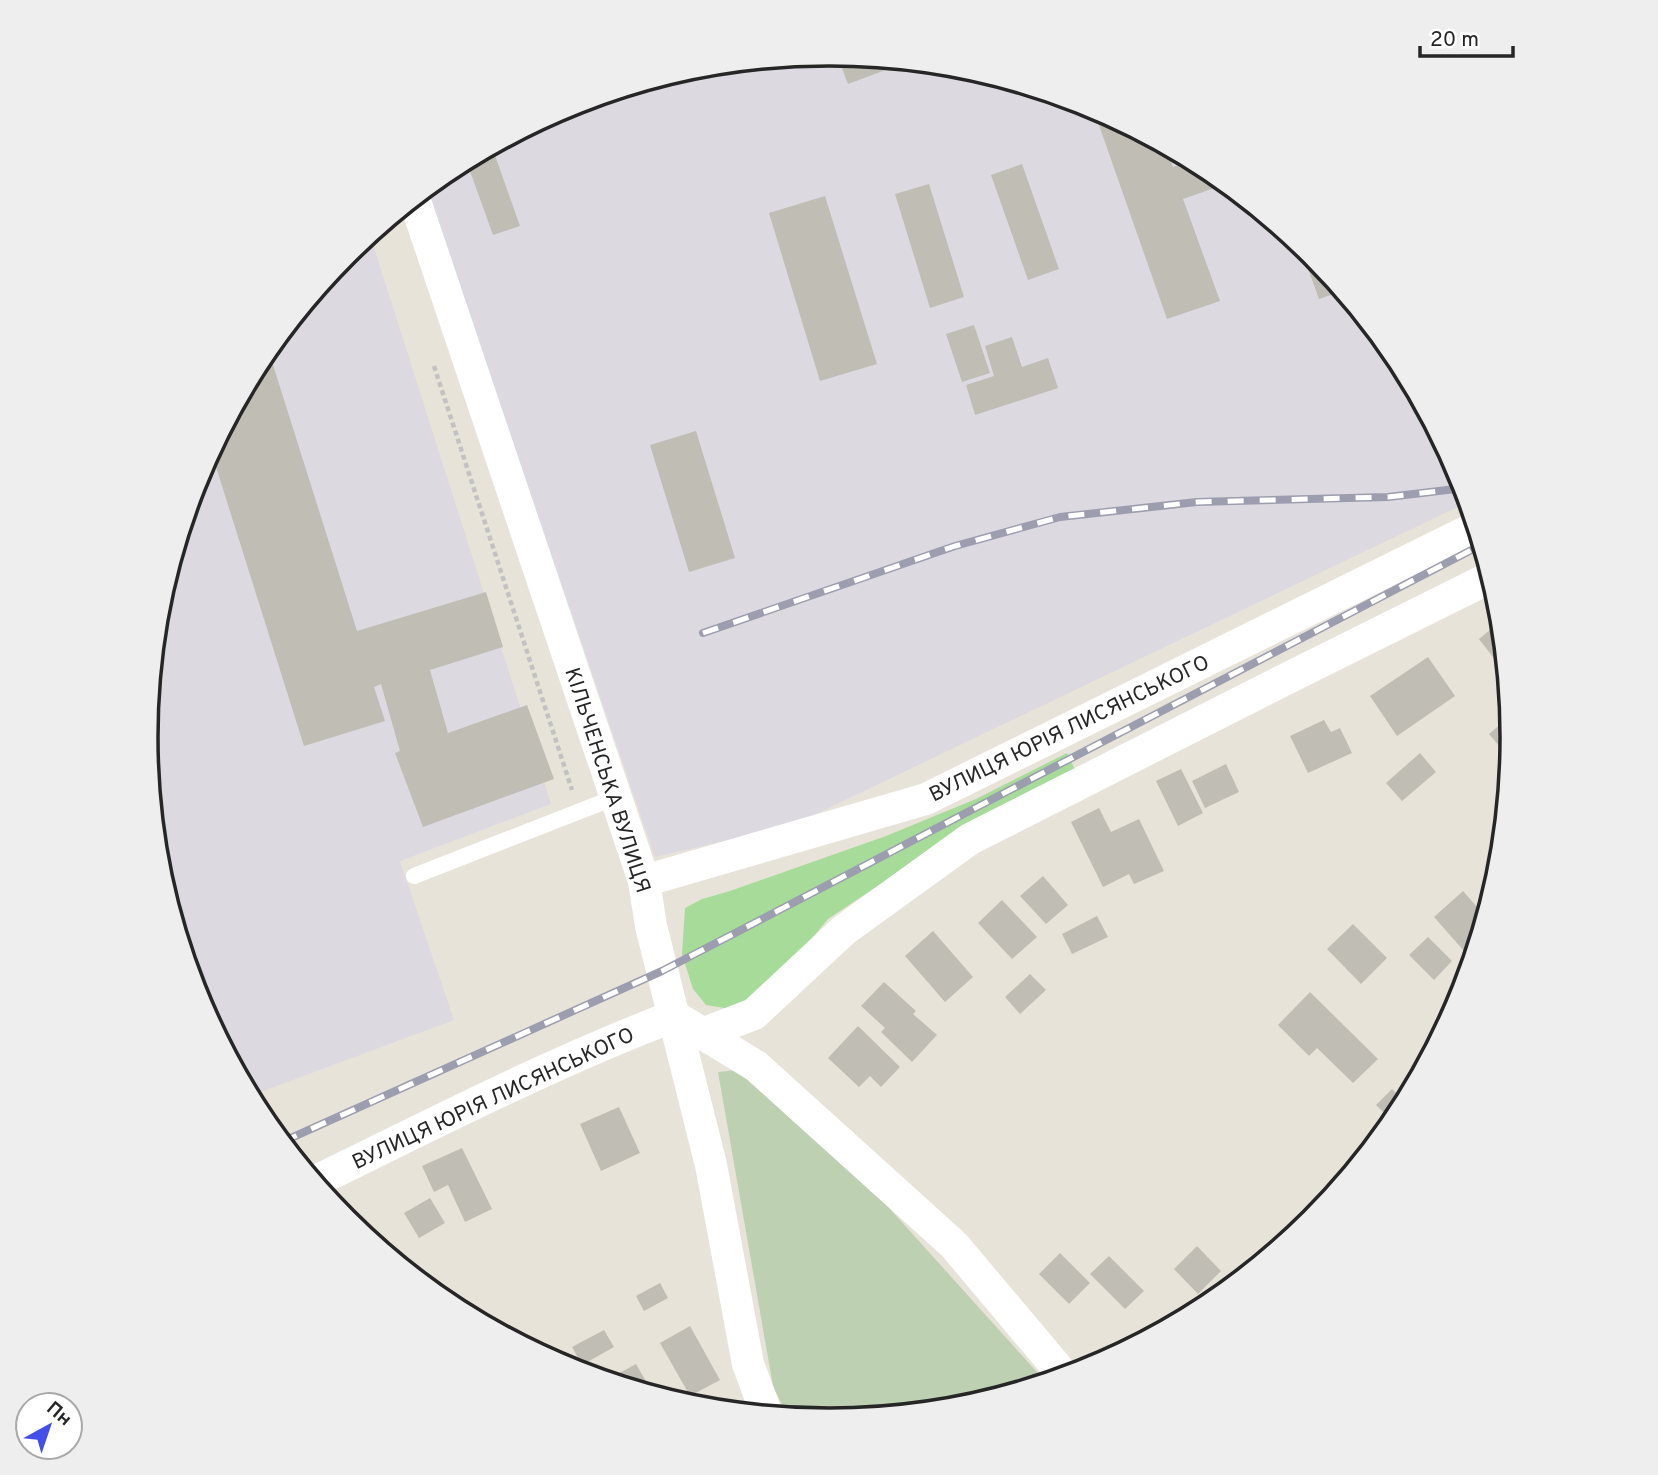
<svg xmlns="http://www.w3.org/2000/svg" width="1658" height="1475" font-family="Overpass,sans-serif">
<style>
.industrial{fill:#dcd9e1}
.green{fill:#a7db99}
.cemetery{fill:#bdd0b1}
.building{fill:#c0bdb5}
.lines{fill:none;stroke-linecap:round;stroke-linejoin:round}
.path{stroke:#c2c2c2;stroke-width:4.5;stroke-dasharray:5 3.5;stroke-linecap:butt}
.service{stroke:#fff;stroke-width:16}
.minor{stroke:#fff;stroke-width:32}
.rail-casing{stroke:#9c9daf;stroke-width:8}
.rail{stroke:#fff;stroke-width:5;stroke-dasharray:16;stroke-linecap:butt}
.labels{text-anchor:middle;stroke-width:5;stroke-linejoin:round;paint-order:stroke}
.street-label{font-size:21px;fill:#262626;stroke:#fff}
.rim{fill:none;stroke:#262626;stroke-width:3.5}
</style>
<rect width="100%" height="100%" fill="#e8e3d9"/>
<path class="industrial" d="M829 54 963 67 1091 106 1209 170 1312 255 1397 358 1460 476 1468 502 793 825 655 857 426 189 450 169 568 106 696 67Z
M370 235 551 804 400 861 454 1020 250 1096 198 999 159 870 146 737 159 604 198 476 261 358 346 254Z"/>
<path class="green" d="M1067 753 1078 776 897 873 828 919 788 967 755 999 731 1009 706 1005 693 989 682 954 685 908 702 899 730 891 886 836 976 799Z"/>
<path class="cemetery" d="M736 1070 872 1189 1046 1382 962 1408 829 1421 788 1417 773 1386 718 1072Z"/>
<path class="building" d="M837 55 907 62 848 84Z
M1093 108 1166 146 1173 167 1191 160 1209 170 1226 184 1183 199 1220 301 1167 319Z
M492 147 520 226 493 235 466 160Z
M1022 164 1059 269 1028 280 991 175Z
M929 184 964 297 930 308 895 194Z
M825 196 877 364 820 381 769 213Z
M1299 244 1312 255 1342 291 1319 299Z
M974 325 990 373 962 382 946 334Z
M1012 337 1022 367 1048 358 1058 388 975 415 966 385 994 376 985 346Z
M268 349 357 631 486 592 503 647 430 670 448 733 527 705 554 779 423 827 395 753 400 751 381 684 374 687 385 721 304 746 211 451 261 358Z
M696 431 735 558 689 572 650 445Z
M1501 621 1506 674 1479 639Z
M1428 657 1455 696 1397 736 1370 696Z
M1510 716 1512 738 1511 750 1506 754 1489 734Z
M1324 720 1331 732 1340 728 1352 753 1308 773 1290 736Z
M1420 753 1436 772 1402 801 1386 783Z
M1226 764 1239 792 1205 808 1192 781Z
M1181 769 1203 813 1178 826 1156 781Z
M1099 808 1111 832 1139 819 1164 871 1134 884 1129 874 1103 887 1071 822Z
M1043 876 1068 905 1046 924 1020 896Z
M1463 891 1485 916 1472 960 1434 917Z
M1002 900 1037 937 1012 959 978 923Z
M1097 916 1108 937 1072 954 1062 934Z
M1353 924 1387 958 1361 984 1327 949Z
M933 931 973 977 945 1002 905 956Z
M1428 937 1452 961 1434 980 1409 955Z
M1030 974 1046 990 1020 1014 1005 997Z
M884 982 916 1011 913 1014 937 1035 912 1062 881 1032 885 1028 861 1006Z
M1310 992 1378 1059 1353 1083 1317 1048 1309 1056 1278 1025Z
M858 1026 900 1067 881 1087 870 1076 859 1087 828 1058Z
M1392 1089 1405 1102 1393 1122 1376 1105Z
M619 1107 640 1153 601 1171 580 1124Z
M462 1148 492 1209 465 1222 448 1185 434 1192 422 1166Z
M430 1198 445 1223 419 1238 404 1213Z
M1197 1246 1221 1271 1198 1294 1174 1269Z
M1060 1253 1090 1283 1069 1304 1039 1274Z
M1109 1256 1144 1291 1125 1309 1090 1274Z
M660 1283 668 1298 644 1311 636 1296Z
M690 1326 720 1380 690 1396 660 1343Z
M604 1330 614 1347 582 1365 572 1347Z
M636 1364 654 1395 613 1382 610 1378Z"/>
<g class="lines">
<path class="path" d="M434 366 572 790"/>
<path class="service" d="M414 876 616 797"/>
<path class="minor" d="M414 198 644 881 651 926 711 1165 748 1364 767 1415
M644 881 926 799 1476 527
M702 1034 754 1014 844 930 970 839 1284 680 1491 577
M314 1182C433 1124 551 1063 674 1016L756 1066 954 1245 1065 1377"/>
<defs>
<path id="rail" d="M703 633 955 546 1060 517 1197 502 1388 497 1464 488
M282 1142 662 971 1481 545"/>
</defs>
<use href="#rail" class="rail-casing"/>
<use href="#rail" class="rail"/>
</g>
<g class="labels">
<g class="street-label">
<text transform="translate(1069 728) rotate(-26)" y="7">ВУЛИЦЯ ЮРІЯ ЛИСЯНСЬКОГО</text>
<text transform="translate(608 780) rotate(72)" y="7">КІЛЬЧЕНСЬКА ВУЛИЦЯ</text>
<text transform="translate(493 1098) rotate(-25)" y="7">ВУЛИЦЯ ЮРІЯ ЛИСЯНСЬКОГО</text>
</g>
</g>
<path d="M0 0H1658V1475H0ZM158 737a671 671 0 1 1 1342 0a671 671 0 1 1-1342 0Z" fill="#eee" fill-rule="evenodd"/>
<path class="rim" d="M158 737a671 671 0 1 1 1342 0a671 671 0 1 1-1342 0Z"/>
<g transform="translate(49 1426) rotate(40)"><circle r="33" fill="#ffffff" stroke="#a8a8a8" stroke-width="2"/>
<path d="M0-5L12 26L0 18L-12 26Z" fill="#444fe9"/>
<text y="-10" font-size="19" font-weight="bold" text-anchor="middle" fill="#262626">Пн</text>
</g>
<path d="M1420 46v10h93v-10" fill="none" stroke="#262626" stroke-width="3.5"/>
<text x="1430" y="46" font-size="21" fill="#262626" stroke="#ffffff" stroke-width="5" paint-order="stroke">20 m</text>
</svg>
